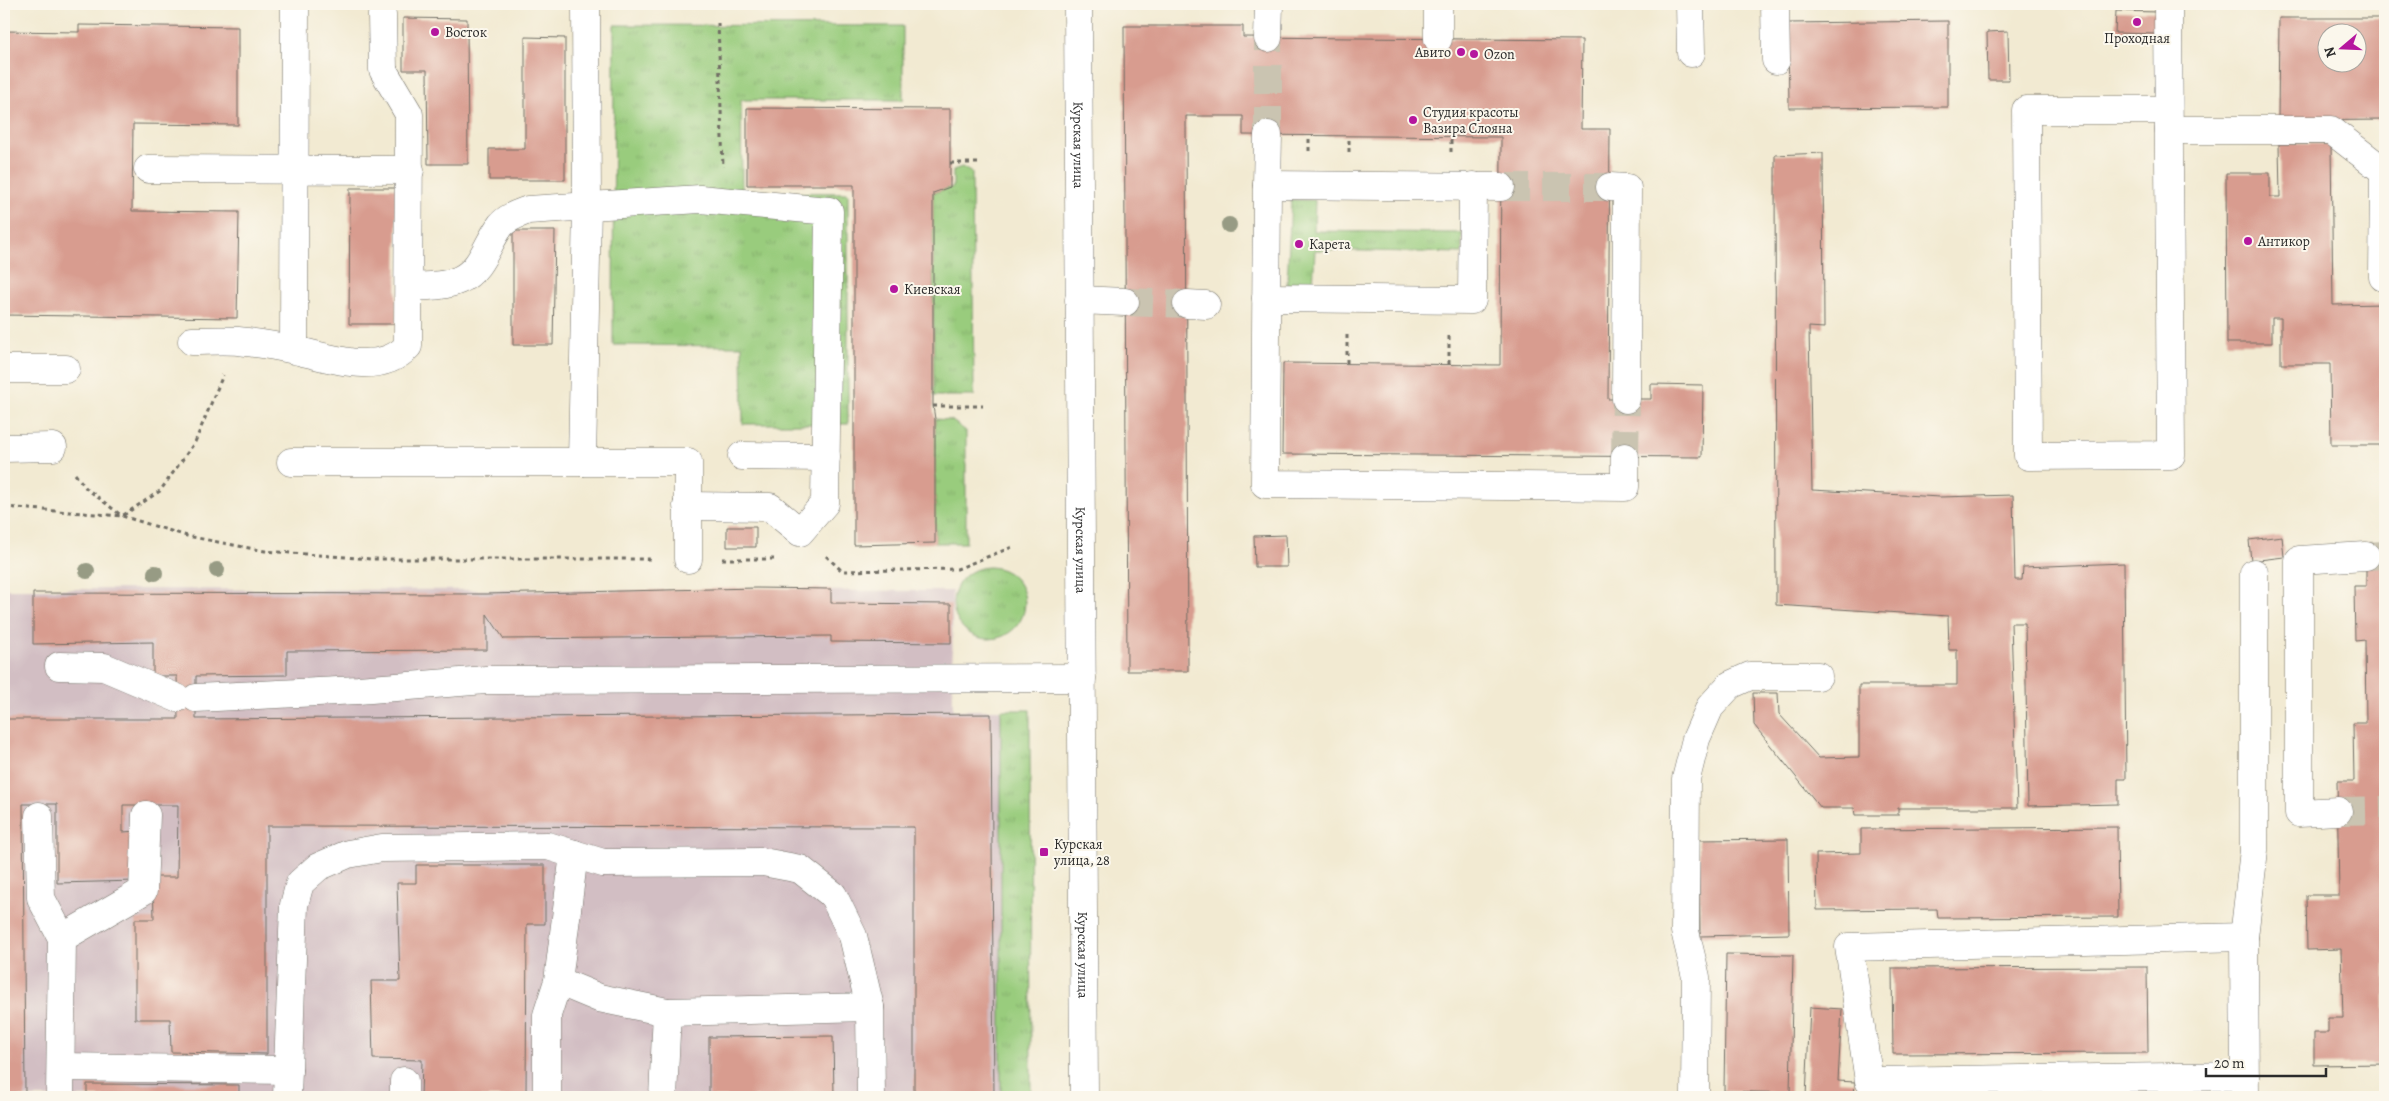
<svg xmlns="http://www.w3.org/2000/svg" width="2389" height="1101" font-family="Alegreya,serif">
<style>
.industrial{fill:#d2bec3}
.grass{fill:url(#grass-tufts);stroke:#627c54}
.building{fill:#d89c8f;fill-rule:evenodd}
.lines{fill:none;stroke-linecap:round;stroke-linejoin:round}
.minor-tunnel{stroke:#cac4b1;stroke-width:28;stroke-dasharray:28 14;stroke-linecap:butt}
.minor-casing{stroke:#716e65;stroke-width:29}
.path{stroke:#716e65;stroke-width:3;stroke-dasharray:4 4;stroke-linecap:butt}
.minor{stroke:#fff;stroke-width:28}
.tree{fill:#979b84}
.poi-dot{fill:#b5179e;stroke:#fbf7ec;stroke-width:2}
.labels{text-anchor:middle;stroke-width:4;stroke-linejoin:round;paint-order:stroke}
.poi-label{font-size:14px;fill:#2b2b2b;stroke:#fbf7ec;text-anchor:start}
.street-label{font-size:14px;fill:#2b2b2b;stroke:#fbf7ec}
</style>
<defs>
<pattern id="grass-tufts" width="24" height="20" patternUnits="userSpaceOnUse" patternTransform="scale(1.25)"><rect width="24" height="20" fill="#99cc7d"/><path d="M3 7l-1-3M5 7V3M7 7l1-3M15 17l-1-3M17 17v-4M19 17l1-3" fill="none" stroke="#84af6c"/></pattern>
</defs>
<rect width="100%" height="100%" fill="#fbf7ec"/>
<filter id="ink" filterUnits="userSpaceOnUse"><feTurbulence type="fractalNoise" baseFrequency=".02" numOctaves="2"/><feDisplacementMap in="SourceGraphic" scale="10" xChannelSelector="R" yChannelSelector="G"/><feConvolveMatrix kernelMatrix="1 2 1 2 8 2 1 2 1" color-interpolation-filters="sRGB"/></filter>
<filter id="wash" filterUnits="userSpaceOnUse"><feTurbulence type="fractalNoise" baseFrequency=".0096" numOctaves="4" result="noise"/><feDisplacementMap in="SourceGraphic" scale="20" xChannelSelector="R" yChannelSelector="G"/><feGaussianBlur stdDeviation="1.12" result="paint"/><feColorMatrix in="noise" values="0 0 0 0 0 0 0 0 0 0 0 0 0 0 0 0 0 1.4 0 .05"/><feComposite in="paint" operator="in"/></filter>
<g filter="url(#wash)">
<rect width="100%" height="100%" fill="#f2ead2"/>
<path class="industrial" d="M4 589 952 591 953 710H1001V1097H4Z"/>
<path class="grass" d="M614 25 903 26V100H741L742 192 848 193V424H743L742 346 613 345Z
M962 167 972 173 974 396H934L933 193 953 187V170Z
M1291 200H1315L1314 231 1462 233V253L1315 250 1313 286 1287 285Z
M935 419 951 420 966 431V543H935Z
M953 603a36 36 0 1 1 72 0a36 36 0 1 1-72 0Z
M1001 710H1030L1031 1097H1001Z"/>
<g id="blocks">
<path class="building" d="M2116 11 2158 12V34L2115 33Z
M403 18 467 19 468 164H428L427 70H403Z
M2279 18H2385V120L2278 121ZM2326 32H2356V62H2326Z
M1948 21V107L1789 108 1788 23Z
M79 25 238 27V125L133 124 132 211 239 212 237 318 4 315V31L79 32Z
M1124 26H1243V37L1582 40 1581 129H1610L1608 399H1651V384L1703 385 1702 457 1282 454 1283 363 1500 365 1501 137 1243 135V116H1186L1188 671H1127Z
M2008 31 2009 80H1988L1987 32Z
M525 37 565 38V180H489V149H525Z
M747 108 950 109V187L933 193V406L935 419V543L854 545V185H747Z
M2279 144H2331L2333 305 2385 304V445H2331L2330 364H2281V318H2272V343H2227L2226 173H2270V197H2280Z
M1823 153 1824 328 1809 327 1812 490 1940 497 2013 495 2015 580H2022L2023 567 2124 563 2126 779H2118V804L2028 806 2025 623H2011L2017 808H1898V815H1855L1854 808H1821L1754 725 1753 693H1778L1779 714 1819 758 1859 757V685H1957V650H1949L1948 616 1776 605 1775 155Z
M350 188H397L396 324H349Z
M513 231H555L553 345H513Z
M727 527H756V547H727Z
M1286 535 1287 567H1255L1254 536Z
M2282 536 2284 557 2251 561 2249 540Z
M2366 543H2385V1064L2314 1065V1033H2328V1018H2343L2341 949 2307 950 2306 895H2339L2337 781H2354L2353 723H2366L2365 640 2355 641 2354 586H2366Z
M756 588 831 589V603L951 604V643L831 642V636L504 639 487 614V650L287 651V675L196 676V719L991 714 994 1097H914V827L267 826V1054L171 1052 170 1019H135V919H154L153 877H177L178 805H123V832L137 831 136 881 57 883V804H23L25 1097H4V719H178L177 676H153V642L33 644V593L486 594Z
M2117 827 2118 917 1938 918 1937 909 1817 910 1816 854 1861 853V829Z
M1788 839 1789 934 1700 936 1699 840Z
M416 865H545V924H527L526 1097H421L422 1060 373 1059 371 981H400L397 883H416Z
M1726 954 1793 955 1790 1093 1724 1091Z
M2147 967 2148 1053 1893 1054 1892 968Z
M1810 1007 1842 1009 1838 1081 1855 1082 1854 1097H1806Z
M833 1036 834 1097H709V1037Z
M87 1084 239 1085V1097H87Z"/>
</g>
</g>
<g filter="url(#ink)">
<use href="#blocks" fill-opacity="0" stroke="#716e65" stroke-width="1"/>
<g class="lines">
<path class="minor-tunnel" d="M1268 135V38
M1501 187H1610
M1125 302 1187 304
M1625 457 1626 399
M2366 556 2385 555
M2338 811 2385 810"/>
<defs>
<g id="minor">
<path id="s1" d="M1078 4 1084 1097"/>
<path d="M1690 4 1691 53"/>
<path d="M1775 4 1776 60"/>
<path d="M2168 4 2171 455 2028 456 2026 110H2168"/>
<path d="M1268 38 1269 4"/>
<path d="M1438 39V4"/>
<path d="M2169 130H2331L2385 172"/>
<path d="M148 169 410 170"/>
<path d="M1267 185 1268 135"/>
<path d="M1501 187 1267 185 1265 484 1625 487V457"/>
<path d="M1610 187 1627 188 1626 399"/>
<path d="M2383 277 2384 172"/>
<path d="M410 287C426 286 443 287 459 280 482 270 487 243 501 225 508 217 518 214 528 210L700 199 829 211 825 503 800 532 770 507 687 506"/>
<path d="M1266 298 1472 300 1473 186"/>
<path d="M1079 300 1125 302"/>
<path d="M1187 304 1206 305"/>
<path d="M192 341C207 341 223 340 238 341 257 343 277 346 295 350 330 358 380 377 408 346L409 114 383 70 382 15"/>
<path d="M294 349 295 4"/>
<path d="M4 369H66"/>
<path d="M4 448 53 447"/>
<path d="M742 456 826 457"/>
<path d="M291 462H688V559"/>
<path d="M582 462 587 205 586 4"/>
<path d="M59 666 104 667 177 698"/>
<path d="M196 698 358 690 486 680 1082 678"/>
<path d="M2338 811 2299 813V560L2366 556"/>
<path d="M39 816 41 898 62 938 60 1097"/>
<path d="M2244 937 1849 947 1869 1081 2245 1076"/>
<path d="M62 938 143 891 146 815"/>
<path d="M558 981 599 998 667 1012 870 1007"/>
<path d="M61 1067 288 1070"/>
<path d="M287 1097 294 905 300 883 318 867 348 854 382 848 548 846 603 863 763 862 800 869 833 895 853 936 870 1007 871 1097"/>
<path d="M404 1097V1081"/>
<path d="M547 1097V1015L558 981 574 854"/>
<path d="M663 1097 667 1012"/>
<path d="M1695 1097 1696 977 1685 931 1686 779 1696 739 1710 707 1730 685 1750 676H1818"/>
<path d="M2245 1097 2244 937 2254 850V573"/>
</g>
</defs>
<use href="#minor" class="minor-casing"/>
<path class="path" d="M718 23 723 167
M1309 151V136
M1349 152V136
M1451 152V137
M950 163H981
M1347 363V334
M1449 364V334
M933 406H983
M75 474 86 488 122 516 187 536 265 551 371 559H653
M4 507 122 516 160 491 195 442 223 375
M826 556 842 571 957 569 1012 547
M722 559H776"/>
<use href="#minor" class="minor"/>
</g>
<g class="tree">
<circle cx="1229" cy="225" r="8"/>
<circle cx="217" cy="570" r="8"/>
<circle cx="87" cy="571" r="8"/>
<circle cx="155" cy="573" r="8"/>
</g>
</g>
<g class="poi-dot">
<circle cx="2137" cy="22" r="5"/>
<circle cx="435" cy="32" r="5"/>
<circle cx="1461" cy="52" r="5"/>
<circle cx="1474" cy="54" r="5"/>
<circle cx="1413" cy="120" r="5"/>
<circle cx="2248" cy="241" r="5"/>
<circle cx="1299" cy="244" r="5"/>
<circle cx="894" cy="289" r="5"/>
<rect x="1039" y="847" width="10" height="10" rx="2.5"/>
</g>
<g class="labels">
<g class="poi-label">
<text x="445" y="37">Восток</text>
<text x="2137" y="43" text-anchor="middle">Проходная</text>
<text x="1451" y="57" text-anchor="end">Авито</text>
<text x="1484" y="59">Ozon</text>
<text x="1423" y="117">Студия красоты<tspan x="1423" dy="16">Вазира Слояна</tspan></text>
<text x="2258" y="246">Антикор</text>
<text x="1309" y="249">Карета</text>
<text x="904" y="294">Киевская</text>
<text x="1054" y="849">Курская<tspan x="1054" dy="16">улица, 28</tspan></text>
</g>
<g class="street-label">
<text dy="5" stroke="none"><textPath href="#s1" startOffset="141">Курская улица</textPath></text>
<text dy="5" stroke="none"><textPath href="#s1" startOffset="546">Курская улица</textPath></text>
<text dy="5" stroke="none"><textPath href="#s1" startOffset="951">Курская улица</textPath></text>
</g>
</g>
<rect width="2389" height="1101" fill="none" stroke="#fbf7ec" stroke-width="20"/>
<g transform="translate(2342 48) rotate(251)"><circle r="24" fill="#fbf7ec" stroke="#a8a59f"/>
<path d="M0-4L9 19L0 12L-9 19Z" fill="#b5179e"/>
<text y="-8" font-size="14" font-weight="bold" text-anchor="middle" fill="#2b2b2b">N</text>
</g>
<path d="M2206 1068v8h120v-8" fill="none" stroke="#2b2b2b" stroke-width="2.5"/>
<text x="2214" y="1068" font-size="15" fill="#2b2b2b" stroke="#fbf7ec" stroke-width="4" paint-order="stroke">20 m</text>
</svg>
